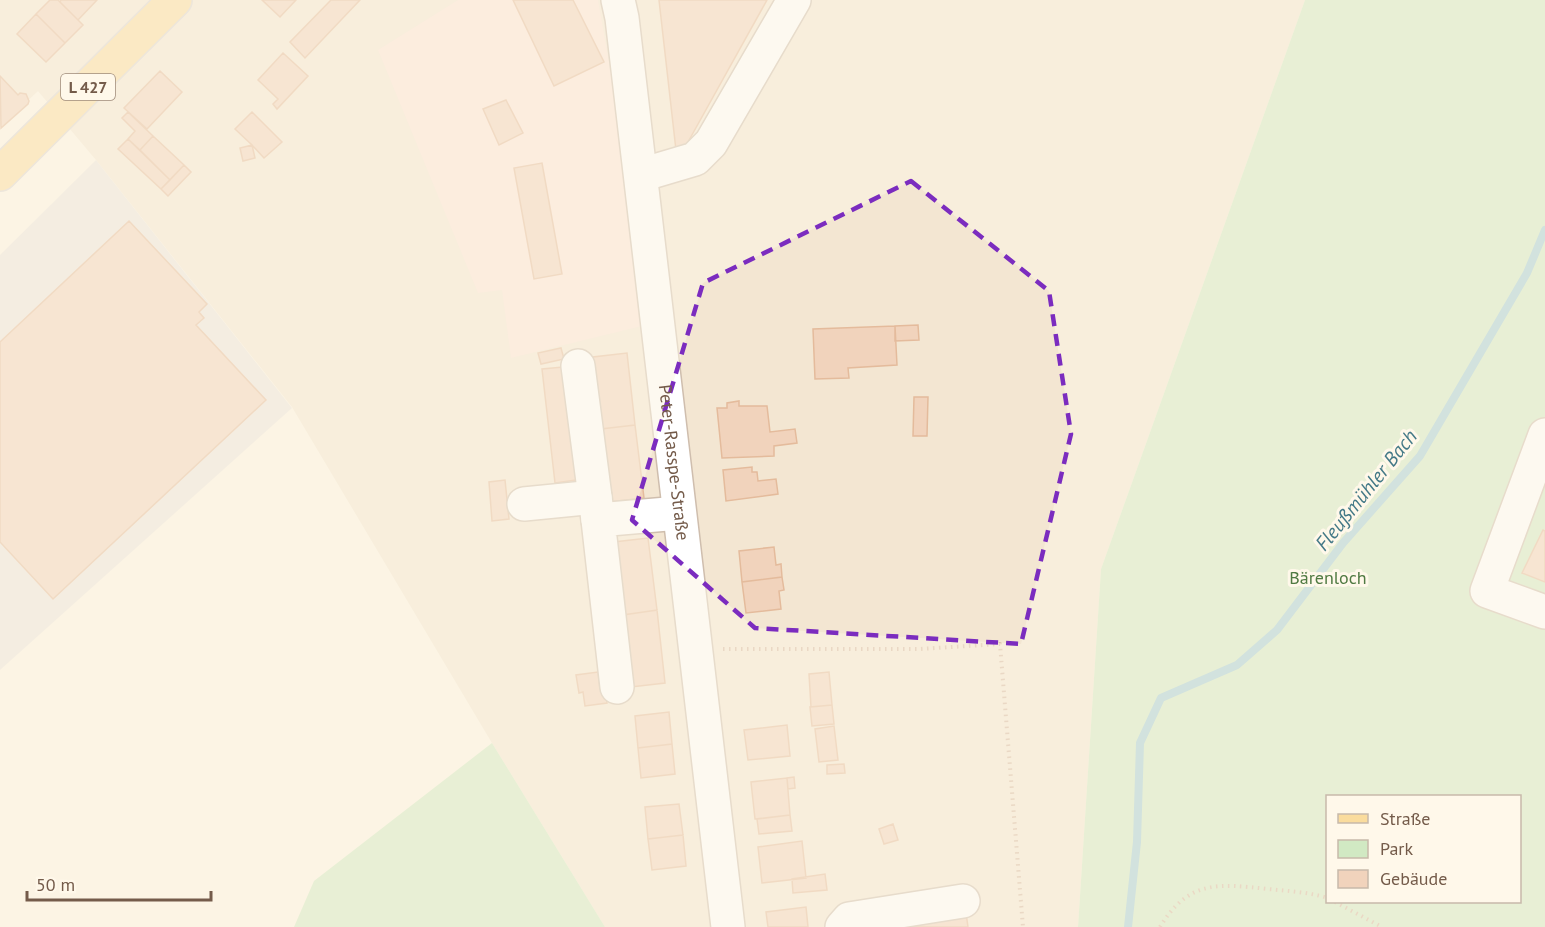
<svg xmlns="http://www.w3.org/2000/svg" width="1545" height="927" font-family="'PT Sans',sans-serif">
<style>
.residential{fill:#f3e6d2}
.commercial{fill:#fce4d8}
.industrial{fill:#ece5de}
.green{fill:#d1e9c3;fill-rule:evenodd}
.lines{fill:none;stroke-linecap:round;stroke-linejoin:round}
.stream{stroke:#9fccd7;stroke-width:8}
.building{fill:#f1d3bc;stroke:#e4bb9c;stroke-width:1.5}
.minor-casing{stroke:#cfbeae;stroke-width:36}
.major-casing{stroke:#dbd4d0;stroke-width:36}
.path{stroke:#d6b79f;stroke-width:4;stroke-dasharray:1.5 4.5;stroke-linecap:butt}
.minor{stroke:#fff;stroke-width:33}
.major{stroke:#fadc9d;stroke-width:33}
.marked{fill:none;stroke:#7b2cbf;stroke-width:4.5;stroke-dasharray:12 8;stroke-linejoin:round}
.labels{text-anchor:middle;stroke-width:6;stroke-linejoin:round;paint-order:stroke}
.shield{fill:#fff8ea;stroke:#9e8a7a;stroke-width:1.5}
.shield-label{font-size:16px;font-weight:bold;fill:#745b4a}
.street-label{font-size:18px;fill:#745b4a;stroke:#fff8ea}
.park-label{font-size:18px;fill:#507a42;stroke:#fff8ea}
.water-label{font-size:20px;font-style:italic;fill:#447987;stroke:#fff8ea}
</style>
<rect width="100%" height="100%" fill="#fcf4e4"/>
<path class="residential" d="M0 0H1305L1101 569 1078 927H605L492 743 292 407 96 160 38 91 0 127Z"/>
<path class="commercial" d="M458 0H598L614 90 642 326 511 358 502 290 478 293 378 50Z"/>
<path class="industrial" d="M96 160 292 408 0 670V255Z"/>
<path class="green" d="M1305 0H1545V927H1078L1101 569ZM1328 796H1520V902H1328Z
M492 743 605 927H294L314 881Z"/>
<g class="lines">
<path class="stream" d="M1128 927 1137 842 1140 743 1161 698 1237 665 1277 630 1343 543 1420 456 1527 273 1545 230"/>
</g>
<path class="building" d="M50 0H58L83 25 65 43 36 14Z
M61 0H97L78 20 60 2Z
M262 0H296L280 17Z
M331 0H360L305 58 290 42Z
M513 0H573L604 62 554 86Z
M659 0H767L683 151 676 150Z
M36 14 65 43 46 62 17 34Z
M283 53 308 76 277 109 273 104 278 99 258 80Z
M160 71 182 92 147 129 124 108Z
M0 76 18 95 20 93 26 94 29 101 28 104 1 128Z
M506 100 523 133 499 145 483 109Z
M128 112 153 136 140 150 128 139 135 131 122 118Z
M252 112 282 142 264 158 252 145 255 158 243 161 240 148 252 145 235 129Z
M153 136 184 165 170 180 140 150Z
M128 139 170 180 161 189 118 149Z
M542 163 562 274 534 279 514 168Z
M184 165 191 172 168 196 161 189Z
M129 221 207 304 199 312 204 318 196 325 266 400 53 599 0 542V342Z
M918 325 919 340 895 341V326Z
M895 326 897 365 848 368 849 378 815 379 813 329Z
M561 348 564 359 541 364 538 353Z
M627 353 635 425 601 429 593 357Z
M563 367 576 480 555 483 542 369Z
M914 397H928L927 436H913Z
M739 401V406H767L770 432 795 429 797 443 774 446V456L722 458 717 408H727V403Z
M635 425 644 498 609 502 601 429Z
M752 467V472H757L758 481 776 479 778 494 726 501 723 470Z
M505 480 509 519 492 521 489 482Z
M1543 530 1545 531V582L1522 573Z
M648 538 657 610 623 615 614 542Z
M774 547 776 565 781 564 782 577 742 582 739 551Z
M782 577 784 590 779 591 781 609 746 613 742 582Z
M657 610 665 683 631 687 623 615Z
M598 672 600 688H605L607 703 585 706 583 692 579 693 576 675Z
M829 672 832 705 811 707 809 674Z
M832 705 834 724 812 726 810 707Z
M669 712 672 744 638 748 635 716Z
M787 725 790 756 748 760 744 730Z
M834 726 838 760 819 762 815 729Z
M672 744 675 774 641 778 638 748Z
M844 764 845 773 827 774V765Z
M794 777 795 788 788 789 787 778Z
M787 778 790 815 755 819 751 782Z
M679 804 683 835 648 839 645 807Z
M790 815 792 831 759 834 757 819Z
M893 824 898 840 884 844 879 829Z
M683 835 686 866 652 870 648 839Z
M802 841 806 878 762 883 758 847Z
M825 874 827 890 793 893 792 879Z
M806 907 808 927H768L766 912Z
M966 913 968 927H876Z"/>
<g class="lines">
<defs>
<g id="minor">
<path id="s1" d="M618 0 622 18 728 927"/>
<path d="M641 175 695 159 711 143 794 0"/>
<path d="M578 366 598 520"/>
<path d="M1545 435 1487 591 1545 612"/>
<path d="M524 504 595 497"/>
<path d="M617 687 598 520 679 513"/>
<path d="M842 927 849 919 963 901"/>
</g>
<path id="major" d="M0 174 175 0"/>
</defs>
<use href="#minor" class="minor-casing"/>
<use href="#major" class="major-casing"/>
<path class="path" d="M723 649H920L1000 644 1023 927
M1335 902 1382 927
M1160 927C1189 879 1219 884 1268 889 1288 891 1308 892 1328 898"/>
<use href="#minor" class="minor"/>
<use href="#major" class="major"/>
</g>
<path d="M0 0H1545V927H0ZM911 181 1049 291 1071 434 1021 644 755 628 632 520 703 283Z" fill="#fcf4e4" fill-opacity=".55" fill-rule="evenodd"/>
<path class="marked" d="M911 181 1049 291 1071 434 1021 644 755 628 632 520 703 283Z"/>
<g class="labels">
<rect class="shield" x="61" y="74" width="54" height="26" rx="4.5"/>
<g class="shield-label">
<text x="88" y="93">L 427</text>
</g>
<g class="street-label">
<text dy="6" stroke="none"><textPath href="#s1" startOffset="466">Peter-Rasspe-Straße</textPath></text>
</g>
<g class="park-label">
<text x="1328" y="584">Bärenloch</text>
</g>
<g class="water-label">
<text transform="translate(1366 490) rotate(-51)" y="7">Fleußmühler Bach</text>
</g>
</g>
<rect x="1326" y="795" width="195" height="108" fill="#fff8ea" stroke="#c7b9aa" stroke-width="1.5"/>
<rect x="1338" y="814" width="30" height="9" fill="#fadc9d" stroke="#c7b9aa" stroke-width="1.5"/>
<text x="1380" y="825" font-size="18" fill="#745b4a">Straße</text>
<rect x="1338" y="840" width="30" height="18" fill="#d1e9c3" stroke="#c7b9aa" stroke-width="1.5"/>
<text x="1380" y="855" font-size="18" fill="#745b4a">Park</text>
<rect x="1338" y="870" width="30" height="18" fill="#f1d3bc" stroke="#c7b9aa" stroke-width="1.5"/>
<text x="1380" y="885" font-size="18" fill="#745b4a">Gebäude</text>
<path d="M27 891v9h184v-9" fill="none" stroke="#745b4a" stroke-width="3"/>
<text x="36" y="891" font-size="18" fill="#745b4a" stroke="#fff8ea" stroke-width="4.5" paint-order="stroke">50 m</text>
</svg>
